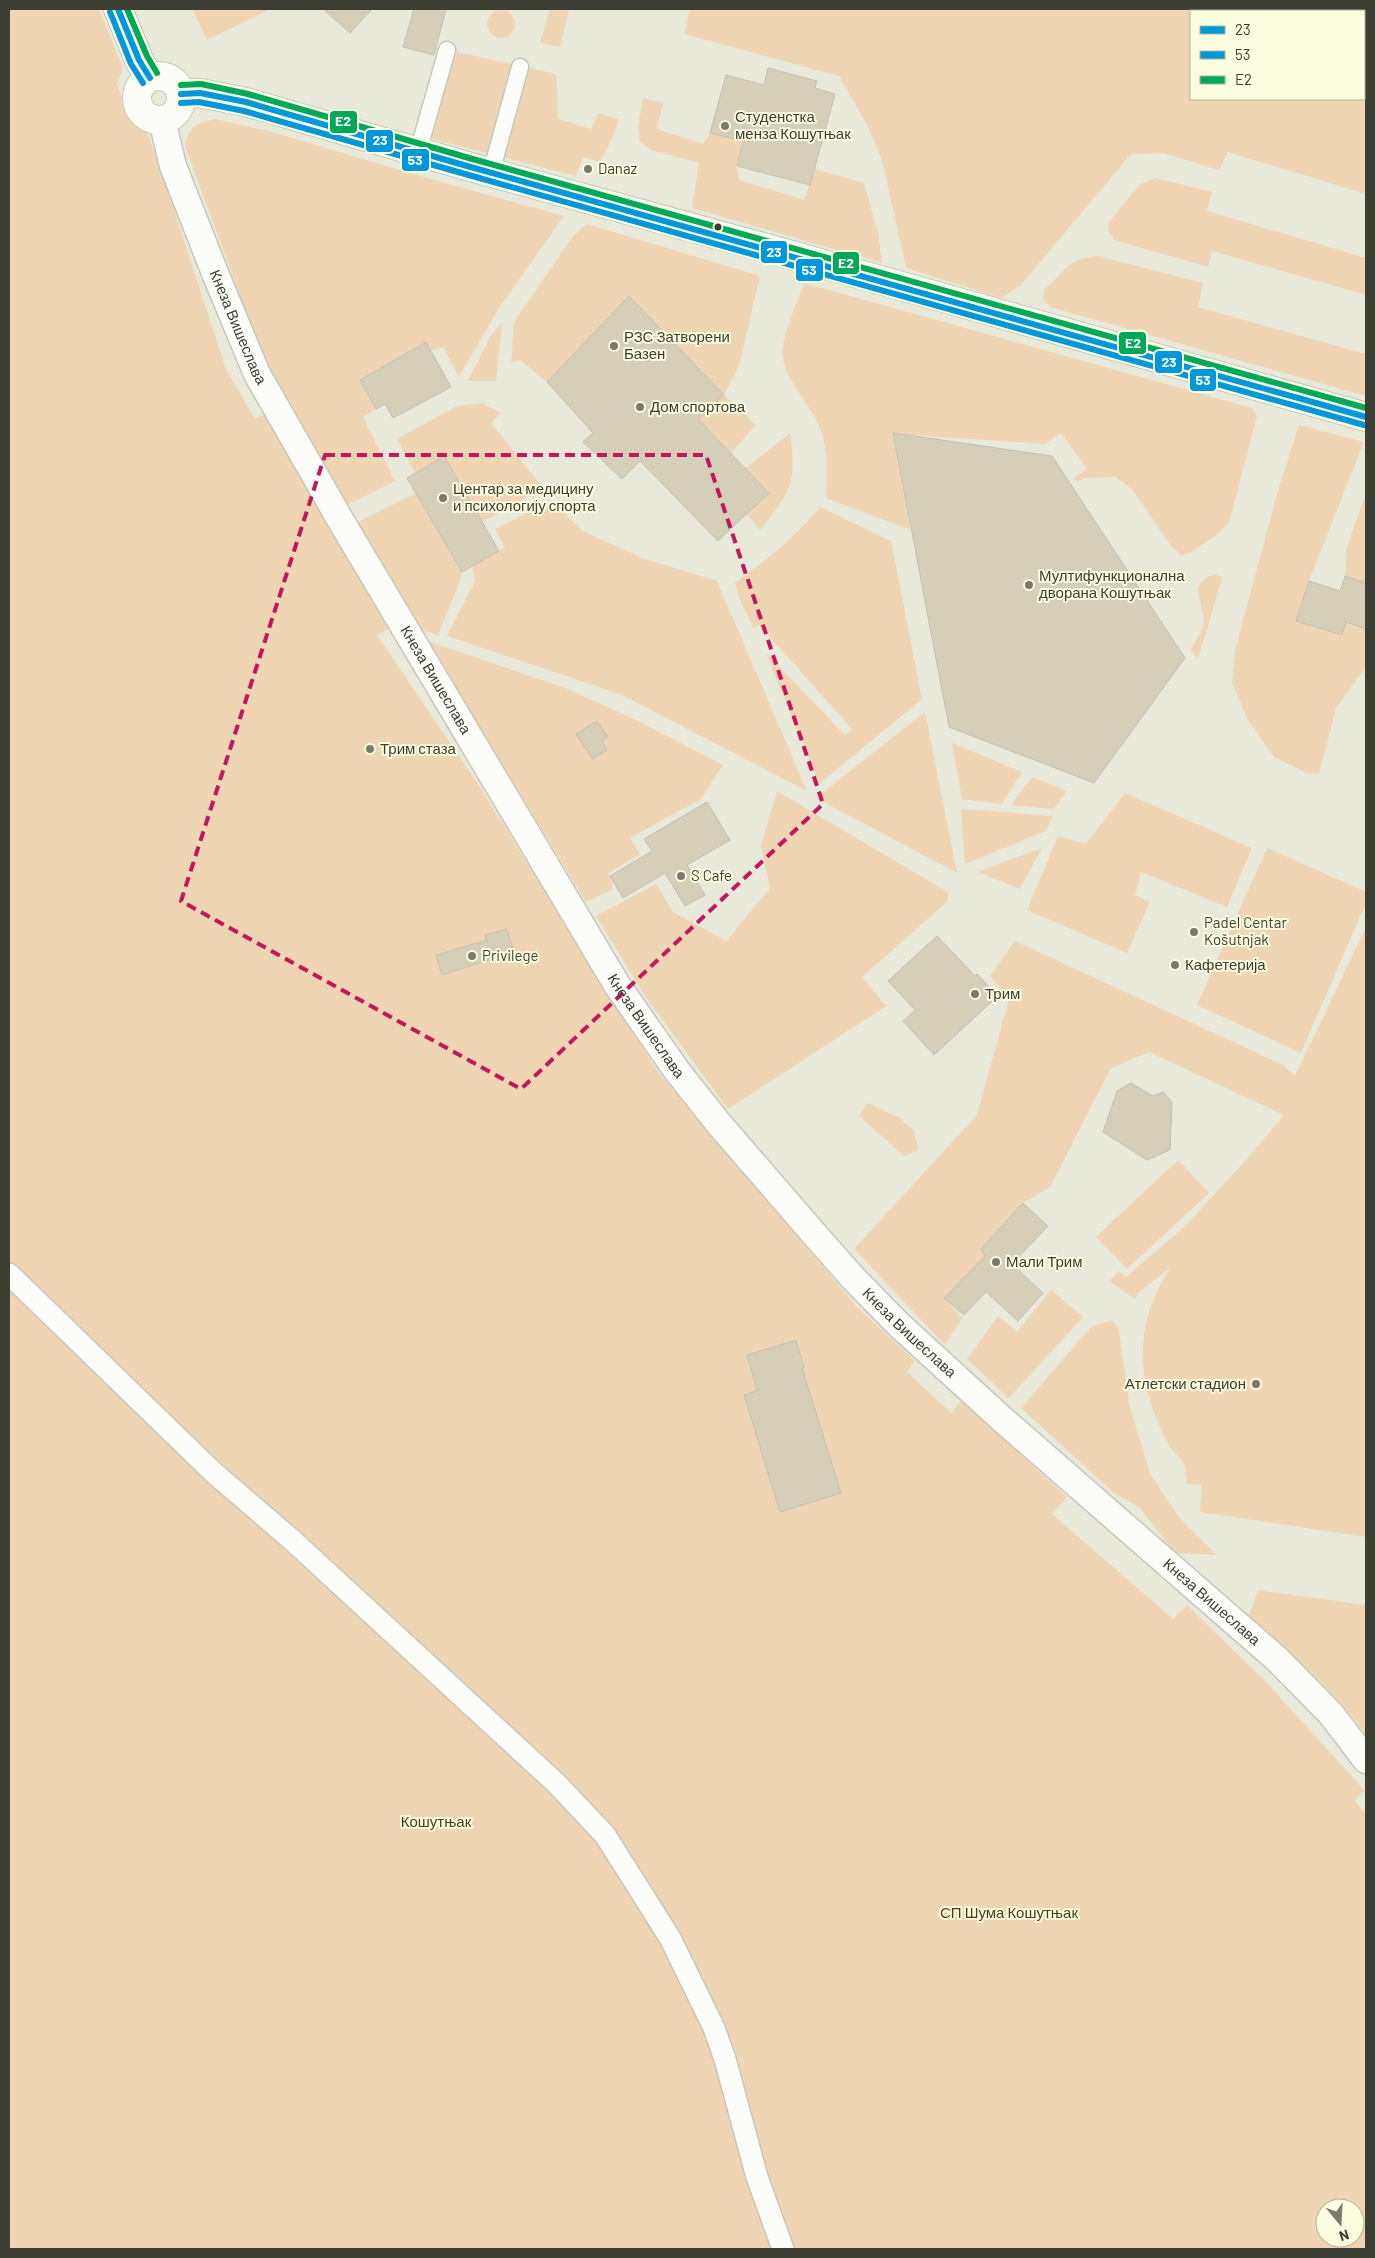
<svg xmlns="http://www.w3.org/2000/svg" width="1375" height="2258" font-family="Barlow,sans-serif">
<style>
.green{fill:#f0d5b4;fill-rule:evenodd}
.building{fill:#d5cfb7;stroke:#c2c0b4}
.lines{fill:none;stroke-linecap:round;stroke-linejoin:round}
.pedestrian-casing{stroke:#c6c7ba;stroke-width:19}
.minor-casing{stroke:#c6c7ba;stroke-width:24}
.tertiary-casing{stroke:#c6c7ba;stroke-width:29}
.secondary-casing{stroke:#c6c7ba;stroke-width:30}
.pedestrian{stroke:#fcfcf9;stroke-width:16}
.minor{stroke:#fcfcf9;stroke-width:21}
.tertiary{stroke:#fcfcf9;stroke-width:26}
.secondary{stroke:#fcfcf9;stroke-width:28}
.bus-1-casing{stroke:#fcfedf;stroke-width:10}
.bus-2-casing{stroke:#fcfedf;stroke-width:10}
.bus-3-casing{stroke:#fcfedf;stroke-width:10}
.bus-1{stroke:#0098da;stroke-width:6}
.bus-2{stroke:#0098da;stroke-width:6}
.bus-3{stroke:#00a859;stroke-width:6}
.marked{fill:none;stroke:#c2185b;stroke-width:4;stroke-dasharray:10 6;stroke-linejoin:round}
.poi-dot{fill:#797a6c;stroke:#fcfedf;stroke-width:2}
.bus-dot{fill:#3d3e32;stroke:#fcfedf;stroke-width:2}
.labels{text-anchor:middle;stroke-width:4;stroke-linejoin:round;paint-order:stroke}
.poi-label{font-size:15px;fill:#3d3e32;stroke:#fcfedf;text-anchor:start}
.street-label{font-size:15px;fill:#3d3e32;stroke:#fcfedf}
.park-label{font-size:15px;fill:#54381c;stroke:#fcfedf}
.line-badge{stroke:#fcfedf;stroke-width:2}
.badge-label{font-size:14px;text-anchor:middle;font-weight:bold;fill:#fff}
</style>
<rect width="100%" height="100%" fill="#e8e9d9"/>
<path class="green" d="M9 9H99L123 68 117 84 129 118 145 127 160 167 226 369 255 419 266 413 388 629 377 635 476 781 658 1072 857 1307 915 1361 907 1372 951 1413 961 1401 1067 1497 1052 1514 1173 1619 1187 1605 1268 1684 1365 1791 1354 1800 1366 1814V2249H9ZM1325 2208H1355V2238H1325Z
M192 9H271L207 40Z
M550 9H569L560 47 540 43Z
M690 9H1366V194L1228 152 1219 170 1163 153 1131 154 1020 286 1001 298 906 268 882 160 867 125 839 76 684 34ZM1191 11H1364V99H1191Z
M487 24a14 14 0 1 1 28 0a14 14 0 1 1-28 0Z
M453 51 556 74 558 119 591 129 598 113 619 119 614 135 600 162 583 157 576 176 432 139Z
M643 98 663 103 657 129 703 144 710 133 743 141 737 166 739 180 804 200 815 169 864 183 878 233 882 263 692 208 699 163 651 150 640 141 638 127Z
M215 119 272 132 420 176 564 216 499 308 459 377 443 347 431 350 426 342 360 380 376 409 363 417 395 481 347 505 277 385 260 350 186 149C186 127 195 124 215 119Z
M1155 178 1212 192 1207 211 1366 258V295L1212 251 1208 267 1114 240 1108 231 1109 222 1139 185Z
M587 224 760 276 739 366 724 395 756 425 731 453 698 419 723 394 629 296 547 382 520 360 511 363 514 322 573 236Z
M1098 256 1203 283 1198 307 1366 354V396L1050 307 1043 300 1044 290C1067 271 1065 259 1098 256Z
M804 283 1252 408 1257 416 1229 523 1214 537 1190 553 1181 555 1171 546 1132 489 1115 477 1084 478 1078 482 1073 479 1087 469 1061 433 1045 444 893 434 911 530 826 498C827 476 829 455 822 434 814 407 789 387 783 359 779 341 798 301 804 283Z
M502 323 496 381H468L491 335Z
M482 403 501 413 491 423 543 488 482 522 444 456 415 473 397 439 457 406Z
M1299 425 1364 442 1309 581 1296 620 1342 635 1346 623 1366 629V667L1336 708 1319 774 1307 773 1274 757 1248 720 1232 683 1235 650 1279 487Z
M790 433C797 483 791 492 760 530L747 514 745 469Z
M416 493 462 572 460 581 438 635 422 630 417 624 358 522Z
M1366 493V583L1345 576 1347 547Z
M541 506 560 509 583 531 642 558 717 581 807 791 622 695 447 636 475 581 473 566 505 548 495 529Z
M820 507 891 541 922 699 819 784 766 653 845 735 852 729 759 625 754 628 741 603 735 583C767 560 795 537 820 507Z
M1217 574 1222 578 1198 659 1191 650C1195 639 1203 633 1204 621 1204 609 1197 599 1198 586L1207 577Z
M427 641 563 687 636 720 723 765 701 799 630 838 640 854 609 873 613 889 586 902Z
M925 712 957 873 816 798Z
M952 743 1022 772 1002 804 962 799Z
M1032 777 1067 791 1054 809 1011 805Z
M777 791 949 893 947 902 862 977 886 1006 728 1109 647 999 596 916 656 884 673 912 726 941 770 888 761 846Z
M1125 793 1252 848 1227 907 1141 872 1135 895 1150 902 1127 953 1027 910 1058 836 1086 844Z
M961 809 1053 816 1046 831 965 864Z
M1042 848 1020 889 978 872Z
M1267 848 1366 892V903L1301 1053 1197 1005Z
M1366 927V1537L1200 1512 1202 1485 1187 1484C1186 1477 1186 1470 1184 1464 1182 1458 1173 1453 1170 1447 1166 1441 1163 1435 1161 1429 1135 1374 1136 1320 1170 1268L1139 1292 1135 1299 1109 1281 1119 1271 1126 1277 1184 1227 1247 1159 1284 1115 1149 1052 1111 1068 1050 1187 1023 1203 981 1249 985 1256 945 1298 962 1318 945 1345 854 1249 977 1115 1009 999 990 976 1015 941 1283 1065 1295 1076Z
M867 1103 900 1118 914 1131 918 1150 904 1156 859 1116Z
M1178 1160 1209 1193 1127 1269 1096 1237Z
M1051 1290 1083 1317 1009 1398 967 1359 998 1316 1017 1332Z
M1113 1320 1119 1330 1129 1403 1150 1474 1181 1520 1217 1555 1175 1553 1140 1508 1113 1492 1021 1408 1091 1327Z
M1258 1590 1366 1605V1735C1334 1689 1291 1653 1249 1616Z"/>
<path class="building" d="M323 9H372L350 33Z
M414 9H446L434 55 403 47Z
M768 68 817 81 815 88 835 94 810 185 737 166 743 141 710 133 726 75 764 85Z
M629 296 724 395 698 419 769 493 718 541 640 461 622 479 583 442 593 433 547 382Z
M426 342 451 387 393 418 385 404 376 409 360 380Z
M893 433 1052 456 1185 658 1094 783 949 727Z
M444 456 499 551 462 572 407 478Z
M1345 576 1366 583V629L1346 622 1342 635 1296 621 1309 581 1340 591Z
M597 721 608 737 602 741 607 750 592 759 576 734Z
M707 802 730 840 687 865 705 895 685 906 665 873 623 898 610 876 652 851 644 839Z
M507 929 514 952 442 975 436 955 487 940 485 935Z
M937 936 975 976 977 974 998 996 934 1055 903 1021 915 1010 888 981Z
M1131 1083 1153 1096 1163 1092 1172 1102 1170 1150 1147 1160 1103 1132 1117 1091Z
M1023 1203 1048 1226 1012 1264 1043 1293 1018 1321 986 1292 964 1315 944 1298 985 1256 981 1249Z
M796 1340 804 1368H802L841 1493 780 1512 744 1395 757 1391 747 1355Z"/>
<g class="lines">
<defs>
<path id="pedestrian" d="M418 152 447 50
M491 173 520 67"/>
<path id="minor" d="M9 1274 213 1472 292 1540 557 1784 605 1835 670 1938 714 2028 725 2059 757 2177 783 2249"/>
<g id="tertiary">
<path id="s1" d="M162 120 173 166 215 273 257 374 341 521 617 985 677 1071 719 1124 809 1228 853 1278 898 1324 1003 1420 1278 1660 1331 1714 1366 1760"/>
</g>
<path id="secondary" d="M118 9 139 60 150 78
M137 98a22 22 0 1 1 44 0a22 22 0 1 1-44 0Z
M181 94 200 93 246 102 467 166 788 254 1366 417"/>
</defs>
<use href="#pedestrian" class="pedestrian-casing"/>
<use href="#minor" class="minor-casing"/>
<use href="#tertiary" class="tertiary-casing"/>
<use href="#secondary" class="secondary-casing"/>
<use href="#pedestrian" class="pedestrian"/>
<use href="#minor" class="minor"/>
<use href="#tertiary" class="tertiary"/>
<use href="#secondary" class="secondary"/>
<defs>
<path id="bus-1" d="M118 9 139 60 150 78
M181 94 200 93 246 102 467 166 1366 417"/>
<path id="bus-2" d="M110 12 131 64 143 83
M181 103 199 102 244 111 465 174 1364 425"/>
<path id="bus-3" d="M127 9 147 56 157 73
M181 85 201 84 248 94 469 158 1366 408"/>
</defs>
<use href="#bus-1" class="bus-1-casing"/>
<use href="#bus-2" class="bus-2-casing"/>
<use href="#bus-3" class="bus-3-casing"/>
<use href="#bus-1" class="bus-1"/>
<use href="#bus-2" class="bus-2"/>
<use href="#bus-3" class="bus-3"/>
</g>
<path class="marked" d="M325 455H706L823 804 521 1089 181 901Z"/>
<g class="poi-dot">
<circle cx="725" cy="126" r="5"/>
<circle cx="588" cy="169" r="5"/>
<circle cx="614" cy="346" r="5"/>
<circle cx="640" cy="407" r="5"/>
<circle cx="443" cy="498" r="5"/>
<circle cx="1029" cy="585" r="5"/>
<circle cx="370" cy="749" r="5"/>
<circle cx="681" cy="876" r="5"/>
<circle cx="1194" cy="932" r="5"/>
<circle cx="472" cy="956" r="5"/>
<circle cx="1175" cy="965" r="5"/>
<circle cx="975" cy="994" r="5"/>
<circle cx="996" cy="1262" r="5"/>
<circle cx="1256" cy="1384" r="5"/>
</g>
<circle class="bus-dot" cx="718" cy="227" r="4.5"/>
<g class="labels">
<g class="poi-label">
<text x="735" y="122">Студенстка<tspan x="735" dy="17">менза Кошутњак</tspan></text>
<text x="598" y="174">Danaz</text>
<text x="624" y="342">РЗС Затворени<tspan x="624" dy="17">Базен</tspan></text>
<text x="650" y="412">Дом спортова</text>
<text x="453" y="494">Центар за медицину<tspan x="453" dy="17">и психологију спорта</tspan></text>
<text x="1039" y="581">Мултифункционална<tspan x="1039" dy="17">дворана Кошутњак</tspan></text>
<text x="380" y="754">Трим стаза</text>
<text x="691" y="881">S Cafe</text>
<text x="1204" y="928">Padel Centar<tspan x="1204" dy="17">Košutnjak</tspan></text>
<text x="482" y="961">Privilege</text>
<text x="1185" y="970">Кафетерија</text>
<text x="985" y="999">Трим</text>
<text x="1006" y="1267">Мали Трим</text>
<text x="1246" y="1389" text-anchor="end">Атлетски стадион</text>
</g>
<g class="street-label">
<text dy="5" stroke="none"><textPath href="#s1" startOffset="221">Кнеза Вишеслава</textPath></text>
<text dy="5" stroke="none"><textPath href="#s1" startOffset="626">Кнеза Вишеслава</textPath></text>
<text dy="5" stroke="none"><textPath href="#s1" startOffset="1031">Кнеза Вишеслава</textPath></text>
<text dy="5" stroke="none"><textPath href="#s1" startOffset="1436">Кнеза Вишеслава</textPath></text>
<text dy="5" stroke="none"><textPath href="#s1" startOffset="1841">Кнеза Вишеслава</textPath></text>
</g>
<g class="park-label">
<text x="436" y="1827">Кошутњак</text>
<text x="1009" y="1918">СП Шума Кошутњак</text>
</g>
</g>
<g class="line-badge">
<rect x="329" y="110" width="29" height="24" rx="5" fill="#00a859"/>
<rect x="365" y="129" width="29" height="24" rx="5" fill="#0098da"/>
<rect x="401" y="148" width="29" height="24" rx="5" fill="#0098da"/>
<rect x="760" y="240" width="28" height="24" rx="5" fill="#0098da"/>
<rect x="832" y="251" width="28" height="24" rx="5" fill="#00a859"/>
<rect x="795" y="258" width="29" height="24" rx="5" fill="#0098da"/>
<rect x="1118" y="331" width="29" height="24" rx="5" fill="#00a859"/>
<rect x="1154" y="350" width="29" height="24" rx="5" fill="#0098da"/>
<rect x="1189" y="368" width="28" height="24" rx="5" fill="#0098da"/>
</g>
<g class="badge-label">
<text x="343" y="126">E2</text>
<text x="380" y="145">23</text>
<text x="415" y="165">53</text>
<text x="774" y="257">23</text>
<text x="846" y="268">E2</text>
<text x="809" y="275">53</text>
<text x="1133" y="348">E2</text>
<text x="1169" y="367">23</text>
<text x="1203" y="385">53</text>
</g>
<rect width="1375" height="2258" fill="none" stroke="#3d3e32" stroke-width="20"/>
<rect x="1190" y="10" width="175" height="90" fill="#fcfedf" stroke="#b0b19a"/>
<rect x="1200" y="26" width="25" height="8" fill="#0098da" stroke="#b0b19a"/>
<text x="1235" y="35" font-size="15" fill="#3d3e32">23</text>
<rect x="1200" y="51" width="25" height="8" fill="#0098da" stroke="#b0b19a"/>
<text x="1235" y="60" font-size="15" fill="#3d3e32">53</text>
<rect x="1200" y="76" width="25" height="8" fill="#00a859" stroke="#b0b19a"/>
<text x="1235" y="85" font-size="15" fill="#3d3e32">E2</text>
<g transform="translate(1340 2223) rotate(162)"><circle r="24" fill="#fcfedf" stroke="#b0b19a"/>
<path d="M0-4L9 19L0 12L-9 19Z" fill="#797a6c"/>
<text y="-8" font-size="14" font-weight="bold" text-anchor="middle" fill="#3d3e32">N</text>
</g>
</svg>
